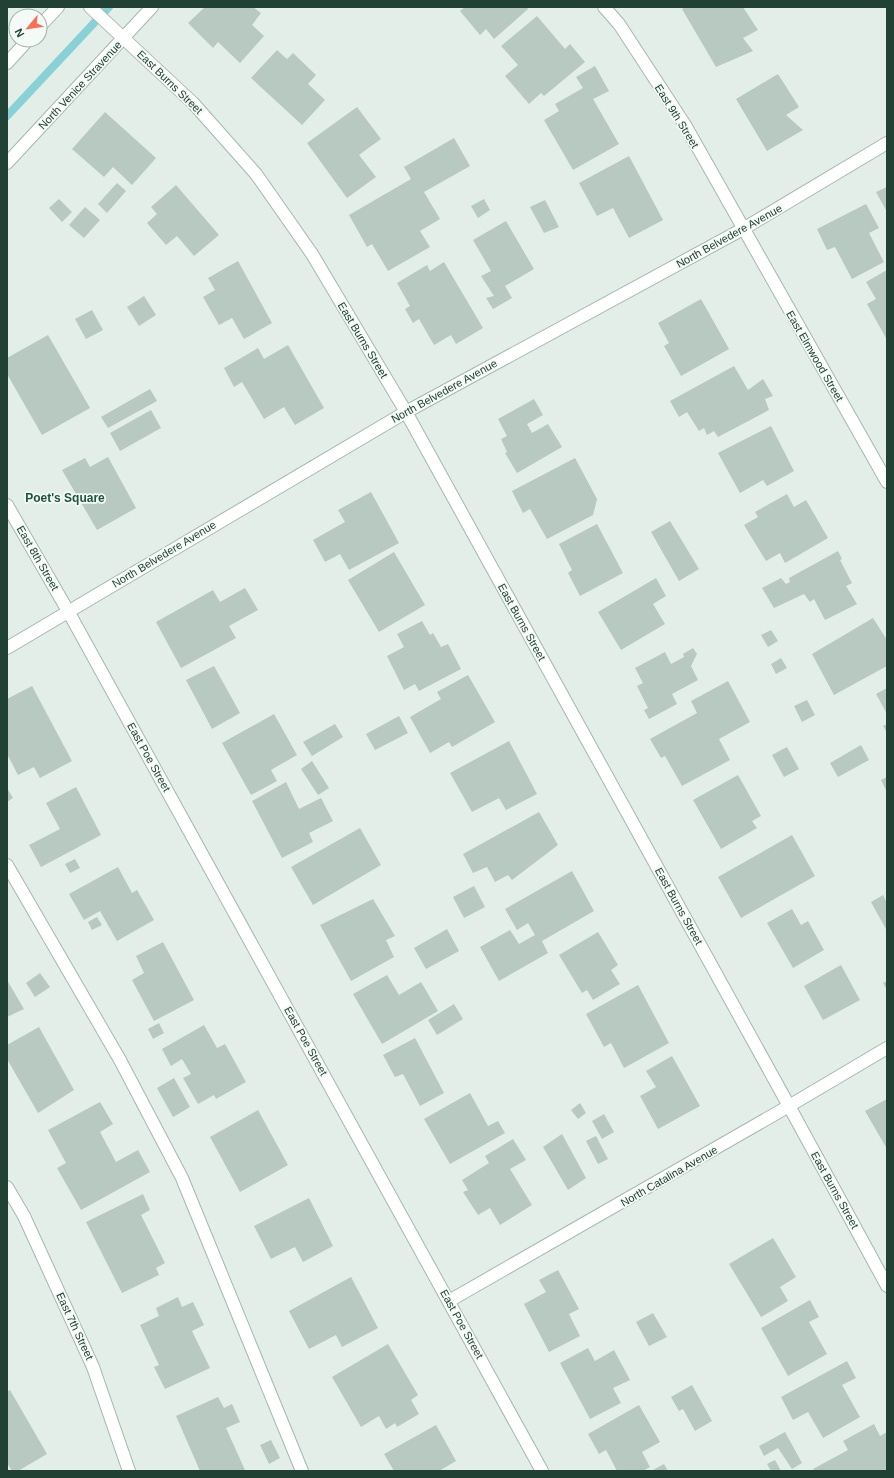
<svg xmlns="http://www.w3.org/2000/svg" width="894" height="1478" font-family="Helvetica,sans-serif">
<style>
.lines{fill:none;stroke-linecap:round;stroke-linejoin:round}
.stream{stroke:#88d1d6;stroke-width:8}
.building{fill:#b8c9c1}
.lane-casing{stroke:#a5b7af;stroke-width:14}
.street-casing{stroke:#a5b7af;stroke-width:14}
.lane{stroke:#fff;stroke-width:12}
.street{stroke:#fff;stroke-width:12}
.labels{text-anchor:middle;stroke-width:3.5;stroke-linejoin:round;paint-order:stroke}
.street-label{font-size:11px;fill:#214135;stroke:#f4faf6}
.neighbourhood-label{font-size:12px;font-weight:bold;fill:#1c5441;stroke:#f4faf6}
</style>
<rect width="100%" height="100%" fill="#e3eee8"/>
<g class="lines">
<path class="stream" d="M7 116 109 7"/>
</g>
<path class="building" d="M205 7H253L261 13 252 25 264 36 240 63 218 42 213 48 188 23Z
M465 7H527L528 9 494 39 486 29 480 35 460 11Z
M686 7H743L758 30 743 38 753 51 716 67 682 9Z
M537 16 565 49 570 44 585 62 544 96 541 93 529 104 505 76 518 65 501 46Z
M277 50 287 59 293 53 316 75 308 84 325 100 302 125 251 78Z
M595 66 609 91 593 99 619 144 573 170 544 120 559 111 555 104 583 88 576 77Z
M778 74 799 107 786 115 803 130 767 151 736 99Z
M357 107 381 139 359 155 376 177 347 198 307 143Z
M105 112 156 158 132 185 113 167 104 177 72 149Z
M454 138 470 166 424 192 440 219 420 231 430 247 388 271 372 244 367 247 349 215 411 179 404 167Z
M629 156 663 220 629 238 613 208 597 216 579 183Z
M117 183 126 191 107 213 98 204Z
M176 185 219 235 194 256 177 236 166 245 147 223 157 214 151 207Z
M887 187V212L876 192Z
M59 199 72 212 62 222 49 208Z
M484 199 490 210 478 218 471 206Z
M545 200 559 227 544 233 530 207Z
M866 204 879 228 869 233 884 262 852 279 835 247 827 250 817 229Z
M85 207 100 220 84 238 69 225Z
M506 221 534 269 505 286 512 298 493 309 486 298 494 296 481 276 491 271 473 240Z
M238 261 272 323 244 339 232 318 219 325 203 297 215 290 208 278Z
M444 262 483 328 456 344 451 335 434 345 419 319 413 323 405 309 410 306 397 283 427 265 430 271Z
M887 270V340L867 304 876 299 866 282Z
M144 296 156 315 139 326 127 307Z
M701 299 729 349 681 376 664 346 669 343 658 323Z
M92 310 103 330 86 339 75 319Z
M48 335 90 408 42 435 7 374V358Z
M288 345 324 408 295 425 284 407 264 419 242 382 234 387 224 368 258 348 264 359Z
M734 366 748 390 763 379 773 396 765 399 769 410 718 437 714 431 707 435 704 428 699 431 687 412 679 417 670 401Z
M150 389 157 401 108 428 101 417Z
M534 399 543 415 527 424 532 433 548 424 562 447 517 473 505 453 507 452 501 439 507 436 498 419Z
M151 410 161 428 120 451 110 433Z
M771 426 794 471 767 486 763 480 740 493 718 453Z
M108 457 136 508 97 530 62 470 85 458 90 467Z
M575 458 597 499 593 515 547 539 530 509 523 513 512 491Z
M371 492 399 543 349 570 340 554 325 562 313 540 345 522 338 510Z
M787 494 794 507 806 500 828 538 785 563 780 553 766 561 744 525 758 517 755 512Z
M670 521 699 569 679 581 651 532Z
M597 524 623 573 580 596 568 573 572 570 559 544Z
M838 551 842 559 840 560 852 583 846 586 857 604 825 620 814 599 810 602 804 594 774 608 762 588 781 578 786 584 790 582 789 578Z
M394 552 425 605 379 632 348 580Z
M656 578 666 596 653 604 665 624 621 650 598 612Z
M245 588 258 610 229 626 236 638 181 668 156 622 213 590 220 602Z
M873 618 887 640V666L834 695 812 654Z
M422 621 430 635 433 633 441 647 448 644 461 669 419 691 415 684 404 690 387 656 404 647 397 634Z
M771 630 778 641 768 647 761 635Z
M693 648 697 654 691 666 698 680 672 694 677 704 649 719 644 710 648 708 637 686 643 683 635 668 665 652 671 664 684 657 683 654Z
M781 658 787 668 776 674 771 664Z
M214 666 240 713 212 729 186 680Z
M468 675 495 722 452 747 449 742 430 753 410 717 441 699 437 692Z
M728 681 750 722 719 739 730 760 682 786 665 756 661 758 650 739 697 713 691 701Z
M32 686 72 761 40 778 34 767 18 775 7 754V699Z
M887 688V714L876 694Z
M807 700 815 715 802 722 794 706Z
M274 714 297 755 271 770 277 781 251 795 222 743Z
M399 716 408 733 375 750 366 734Z
M335 724 343 737 312 756 303 742Z
M887 724V733L883 726Z
M509 741 537 794 506 810 499 798 472 812 450 773Z
M861 745 869 760 838 777 830 763Z
M787 747 799 769 784 777 772 755Z
M312 761 329 788 318 795 301 769Z
M738 775 761 816 752 821 757 828 721 849 693 800Z
M887 777V792L881 780Z
M286 782 299 809 321 798 333 821 309 833 313 842 282 858 252 801Z
M76 787 101 835 41 867 29 845 60 829 46 803Z
M7 788 13 798 7 802Z
M539 812 558 845 512 880 508 875 495 882 487 867 473 873 463 854Z
M360 828 381 865 313 905 291 867Z
M792 835 815 876 741 918 718 877Z
M75 859 80 868 70 873 65 864Z
M118 867 132 893 137 890 154 920 117 941 100 911 84 920 69 894Z
M572 871 594 911 542 941 548 953 499 981 480 947 510 930 519 944 535 935 528 923 517 930 505 909Z
M474 886 485 907 464 918 453 897Z
M883 895 887 903V931L871 902Z
M373 899 395 936 386 940 394 957 351 981 320 925Z
M792 909 801 925 808 921 824 950 793 968 767 923Z
M97 917 102 925 92 930 88 922Z
M447 929 459 951 426 969 414 948Z
M598 932 618 965 611 970 620 984 593 1000 587 990 582 993 559 955Z
M163 942 194 1000 154 1021 132 980 144 973 136 956Z
M841 965 860 1000 823 1020 804 986Z
M40 973 50 987 35 997 26 983Z
M387 975 399 995 421 982 438 1011 382 1044 353 994Z
M7 980 24 1009 7 1017Z
M887 981V990L883 983Z
M638 985 669 1043 624 1068 611 1043 604 1047 586 1014Z
M454 1004 463 1019 437 1035 428 1020Z
M159 1023 164 1033 153 1039 148 1029Z
M204 1025 217 1048 225 1044 246 1082 216 1099 214 1095 198 1104 183 1078 191 1074 182 1059 171 1066 162 1049Z
M39 1027 74 1090 38 1113 7 1059V1045Z
M415 1038 444 1093 420 1106 403 1074 395 1077 383 1055Z
M672 1056 700 1106 658 1129 640 1096 656 1087 646 1071Z
M174 1078 190 1107 173 1117 157 1088Z
M470 1093 488 1126 498 1121 505 1133 450 1164 424 1119Z
M887 1099V1149L865 1111Z
M100 1102 113 1124 100 1132 116 1162 138 1150 150 1172 81 1210 57 1168 66 1163 48 1130Z
M580 1103 586 1113 578 1119 571 1110Z
M258 1110 288 1165 240 1192 210 1137Z
M604 1114 614 1132 602 1139 592 1121Z
M562 1134 586 1178 568 1190 543 1147Z
M596 1136 608 1159 598 1164 586 1141Z
M513 1139 526 1160 510 1169 532 1205 500 1225 490 1208 478 1215 463 1192 468 1190 462 1180 489 1163 485 1156Z
M143 1194 150 1210 141 1215 165 1263 156 1268 159 1275 122 1293 86 1222Z
M309 1198 333 1246 303 1262 295 1247 271 1259 254 1226Z
M773 1238 796 1277 780 1287 788 1301 761 1317 729 1264Z
M558 1270 579 1309 569 1314 580 1336 549 1352 524 1304 546 1292 539 1280Z
M351 1277 378 1328 342 1347 336 1335 309 1349 289 1311Z
M178 1297 182 1307 193 1302 204 1325 192 1331 210 1368 165 1389 154 1367 159 1365 140 1325 159 1316 156 1308Z
M810 1300 819 1317 809 1322 827 1354 788 1376 761 1328Z
M653 1313 667 1337 649 1346 636 1322Z
M388 1344 418 1395 411 1400 419 1414 397 1427 395 1423 386 1429 379 1416 361 1427 332 1377Z
M588 1348 595 1361 614 1350 630 1380 613 1388 621 1403 590 1419 560 1363Z
M847 1361 856 1378 842 1385 860 1417 823 1438 808 1412 793 1420 781 1397Z
M692 1385 712 1421 695 1431 683 1409 679 1411 671 1397Z
M10 1390 47 1454 18 1471H12L7 1463V1392Z
M218 1397 224 1408 232 1404 240 1422 226 1428 245 1470 243 1471H200L176 1416Z
M639 1405 660 1442 642 1452 650 1467 643 1471H617L606 1450 599 1454 588 1434Z
M874 1424 880 1436 887 1432V1471H814L813 1469 848 1450 843 1441Z
M436 1425 456 1461 439 1471H394L384 1454Z
M785 1432 802 1463 792 1469 778 1448 764 1456 759 1446Z
M271 1440 280 1458 269 1464 260 1445Z
M775 1460 781 1471H771L767 1464Z
M664 1464 668 1471H651Z"/>
<g class="lines">
<defs>
<path id="lane" d="M7 865 120 1060 182 1178 302 1471"/>
<path id="street" d="M90 7 193 103 256 174 312 254 406 412 789 1106 887 1286
M604 7 619 24 685 125 887 482
M40 26 58 7
M7 63 28 40
M7 163 152 7
M7 505 68 611 542 1471
M7 648 406 412 743 229 887 143
M7 1187 24 1216 93 1367 129 1471
M449 1301 789 1106 887 1048"/>
</defs>
<use href="#lane" class="lane-casing"/>
<use href="#street" class="street-casing"/>
<use href="#lane" class="lane"/>
<use href="#street" class="street"/>
</g>
<g class="labels">
<g class="street-label">
<text transform="translate(170 82) rotate(44)" y="4">East Burns Street</text>
<text transform="translate(80 85) rotate(-47)" y="4">North Venice Stravenue</text>
<text transform="translate(677 116) rotate(58)" y="4">East 9th Street</text>
<text transform="translate(729 236) rotate(-29)" y="4">North Belvedere Avenue</text>
<text transform="translate(363 340) rotate(59)" y="4">East Burns Street</text>
<text transform="translate(815 356) rotate(60)" y="4">East Elmwood Street</text>
<text transform="translate(444 391) rotate(-29)" y="4">North Belvedere Avenue</text>
<text transform="translate(164 554) rotate(-31)" y="4">North Belvedere Avenue</text>
<text transform="translate(38 558) rotate(60)" y="4">East 8th Street</text>
<text transform="translate(522 622) rotate(61)" y="4">East Burns Street</text>
<text transform="translate(149 757) rotate(61)" y="4">East Poe Street</text>
<text transform="translate(679 906) rotate(61)" y="4">East Burns Street</text>
<text transform="translate(306 1041) rotate(61)" y="4">East Poe Street</text>
<text transform="translate(669 1176) rotate(-30)" y="4">North Catalina Avenue</text>
<text transform="translate(835 1190) rotate(61)" y="4">East Burns Street</text>
<text transform="translate(462 1324) rotate(61)" y="4">East Poe Street</text>
<text transform="translate(75 1326) rotate(65)" y="4">East 7th Street</text>
</g>
<g class="neighbourhood-label">
<text x="65" y="502">Poet's Square</text>
</g>
</g>
<rect width="894" height="1478" fill="none" stroke="#214135" stroke-width="16"/>
<g transform="translate(28 28) rotate(241)"><circle r="19" fill="#f4faf6" stroke="#a0b0a9"/>
<path d="M0-3L7 15L0 10L-7 15Z" fill="#fb6d54"/>
<text y="-6" font-size="11" font-weight="bold" text-anchor="middle" fill="#214135">N</text>
</g>
</svg>
